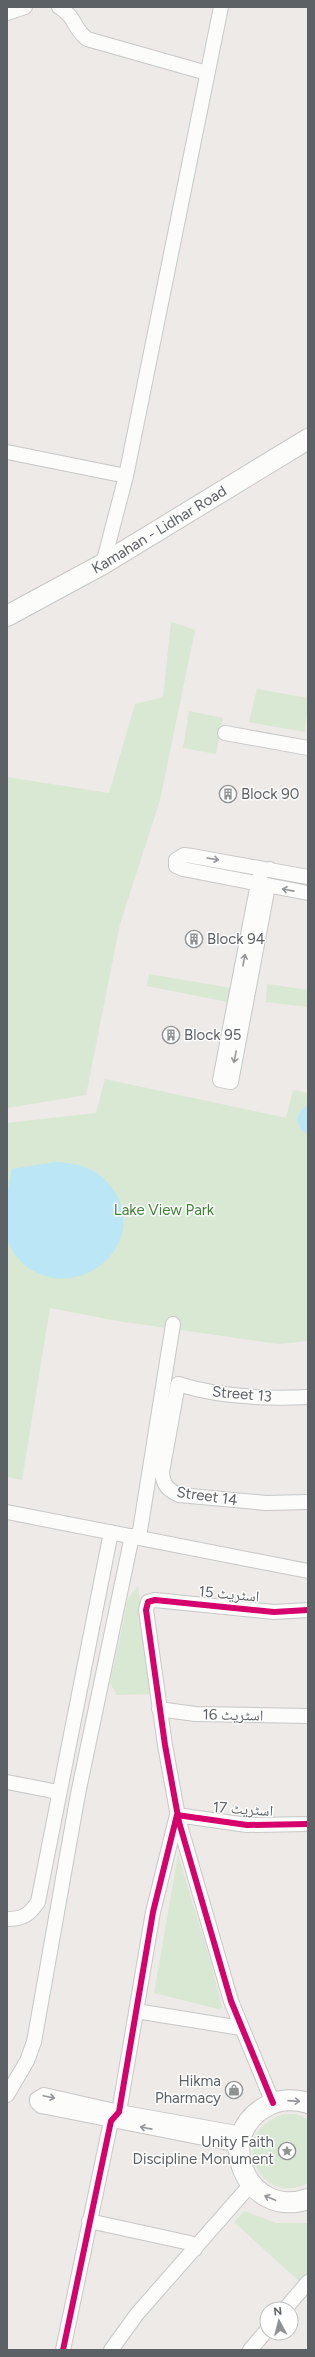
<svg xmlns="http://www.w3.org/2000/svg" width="315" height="2357" font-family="Figtree,'Noto Naskh Arabic',sans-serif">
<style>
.green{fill:#d8e8d2}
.water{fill:#bbe6f6}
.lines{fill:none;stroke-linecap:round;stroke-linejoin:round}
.street-casing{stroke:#c8c7c8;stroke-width:16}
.secondary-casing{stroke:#c8c7c8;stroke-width:22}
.street{stroke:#fcfcfb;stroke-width:14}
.secondary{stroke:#fcfcfb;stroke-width:20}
.cycleway-casing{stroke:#fff;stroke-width:8}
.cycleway{stroke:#d6006c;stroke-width:6}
.oneway{stroke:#94979a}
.labels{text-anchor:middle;stroke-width:3;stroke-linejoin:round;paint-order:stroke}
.street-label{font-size:15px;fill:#5c6165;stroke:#fff}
.poi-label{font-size:15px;fill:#5c6165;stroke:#fff;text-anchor:start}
.park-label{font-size:15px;fill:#3f8236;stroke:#fff}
</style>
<rect width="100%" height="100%" fill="#edeae7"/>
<path class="green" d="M171 622 195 630 160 800 120 924 86 1095 7 1108V777L109 793 135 704 163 697Z
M257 689 308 698 305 732 249 722Z
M189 711 223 718 216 754 183 748Z
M149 974 231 988 228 1002 147 986Z
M267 984 308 990V1007L266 1002Z
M105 1079 286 1118 293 1090 308 1093V1341L278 1344 118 1321 50 1308 22 1480 7 1477V1123L96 1113Z
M138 1586 153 1694 117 1695 110 1683 128 1599Z
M178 1855 211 1963 222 2008 218 2009 154 1993Z
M284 2114H295L308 2119V2183C260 2209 224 2133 284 2114Z
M244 2211 276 2223H308V2272L300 2282 234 2222Z"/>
<path class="water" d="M308 1105V1134L301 1130 297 1119 301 1110Z
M55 1162C82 1163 102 1170 116 1194 146 1247 80 1301 30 1269 20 1262 10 1251 7 1238 3 1220 8 1187 12 1169Z"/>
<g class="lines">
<defs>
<path id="street" d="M59 7C77 18 72 27 87 39L207 73
M7 13 25 7
M7 452 126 476 103 564
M126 476 221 7
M225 733 308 748
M308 877 192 856 184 855 176 860V866L183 869 308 893
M268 886 231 1082 220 1080 259 878 263 871 270 869
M308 1397C265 1399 219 1397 178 1384L162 1472C163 1485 168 1490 179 1495L266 1503 308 1502
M7 1512 308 1571
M139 1537 173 1324
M159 1709 195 1714 308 1716
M7 1782 58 1792
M7 1919C23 1919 29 1915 38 1902L111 1532
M136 2011 241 2028
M7 2095 27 2061 34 2042 78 1794 132 1536
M273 2103 231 2001 179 1822 165 1745 146 1610 148 1602 155 1600 274 1612 308 1610
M239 2145 41 2106 37 2102V2099L44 2095 119 2112 242 2134
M89 2221 190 2243 195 2249
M285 2309 308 2282
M63 2350 111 2121 119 2112 153 1912 177 1815 247 1825 308 1824
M111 2350 137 2314 251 2184
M250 2350 267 2330"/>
<g id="secondary">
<path id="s1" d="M7 616 103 564 308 439"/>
<path d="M308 2103C296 2099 281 2099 269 2105 210 2134 247 2220 308 2199"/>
</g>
</defs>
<use href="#street" class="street-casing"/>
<use href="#secondary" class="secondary-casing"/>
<use href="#street" class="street"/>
<use href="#secondary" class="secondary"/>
<defs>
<path id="cycleway" d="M273 2103 231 2001 179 1822 165 1745 146 1610 148 1602 155 1600 274 1612 308 1610
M63 2350 111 2121 119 2112 153 1912 177 1815 247 1825 308 1824"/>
</defs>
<use href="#cycleway" class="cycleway-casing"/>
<use href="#cycleway" class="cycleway"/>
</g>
<defs><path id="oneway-shaft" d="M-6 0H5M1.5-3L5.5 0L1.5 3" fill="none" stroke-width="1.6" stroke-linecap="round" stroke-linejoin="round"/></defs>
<g class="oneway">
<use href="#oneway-shaft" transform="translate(213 859) rotate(10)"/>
<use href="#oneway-shaft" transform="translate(288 890) rotate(-169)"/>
<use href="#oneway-shaft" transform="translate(244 960) rotate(-80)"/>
<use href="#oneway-shaft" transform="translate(235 1057) rotate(101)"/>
<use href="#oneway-shaft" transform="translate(49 2097) rotate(12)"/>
<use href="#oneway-shaft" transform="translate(294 2101) rotate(4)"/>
<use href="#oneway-shaft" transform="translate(146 2128) rotate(-169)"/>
<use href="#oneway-shaft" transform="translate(270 2198) rotate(-157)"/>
</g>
<defs>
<symbol id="building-ring" viewBox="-11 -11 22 22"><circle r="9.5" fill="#fff" stroke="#8f9192" stroke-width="1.5"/><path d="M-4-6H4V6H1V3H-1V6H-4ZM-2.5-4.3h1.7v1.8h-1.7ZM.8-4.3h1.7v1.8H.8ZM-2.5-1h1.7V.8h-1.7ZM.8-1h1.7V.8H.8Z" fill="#8f9192"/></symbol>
<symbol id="shop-ring" viewBox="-11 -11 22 22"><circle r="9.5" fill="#fff" stroke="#8f9192" stroke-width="1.5"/><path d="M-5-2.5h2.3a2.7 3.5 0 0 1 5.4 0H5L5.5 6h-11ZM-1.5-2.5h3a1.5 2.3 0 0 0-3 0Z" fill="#8f9192"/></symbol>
<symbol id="sight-ring" viewBox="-11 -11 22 22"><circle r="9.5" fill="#fff" stroke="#8f9192" stroke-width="1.5"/><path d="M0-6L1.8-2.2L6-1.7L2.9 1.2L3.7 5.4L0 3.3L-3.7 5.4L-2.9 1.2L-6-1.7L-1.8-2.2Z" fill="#8f9192"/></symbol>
</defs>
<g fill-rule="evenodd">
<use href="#building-ring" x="218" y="784" width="20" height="20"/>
<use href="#building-ring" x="184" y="929" width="20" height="20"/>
<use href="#building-ring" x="161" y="1025" width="20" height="20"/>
<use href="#shop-ring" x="224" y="2080" width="20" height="20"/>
<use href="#sight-ring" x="277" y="2141" width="20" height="20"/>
</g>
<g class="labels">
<g class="street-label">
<text dy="5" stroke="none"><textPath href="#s1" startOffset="175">Kamahan - Lidhar Road</textPath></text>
<text transform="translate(242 1394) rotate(5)" y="5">Street 13</text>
<text transform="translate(207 1496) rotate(8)" y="5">Street 14</text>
<text transform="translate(229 1594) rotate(5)" y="5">اسٹریٹ 15</text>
<text transform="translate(233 1715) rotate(1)" y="5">اسٹریٹ 16</text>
<text transform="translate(243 1809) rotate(4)" y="5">اسٹریٹ 17</text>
</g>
<g class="poi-label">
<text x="241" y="799">Block 90</text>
<text x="207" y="944">Block 94</text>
<text x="184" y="1040">Block 95</text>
<text x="221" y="2086" text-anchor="end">Hikma<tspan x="221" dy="17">Pharmacy</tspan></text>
<text x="274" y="2147" text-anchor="end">Unity Faith<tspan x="274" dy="17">Discipline Monument</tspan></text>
</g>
<g class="park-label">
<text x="164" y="1215">Lake View Park</text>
</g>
</g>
<rect width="315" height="2357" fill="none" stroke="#5c6165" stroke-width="16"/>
<g transform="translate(279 2321) rotate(353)"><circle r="19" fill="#ffffff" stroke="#bec0c1"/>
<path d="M0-3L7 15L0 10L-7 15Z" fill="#8f9192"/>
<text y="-6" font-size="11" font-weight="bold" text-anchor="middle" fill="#5c6165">N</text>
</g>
</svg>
